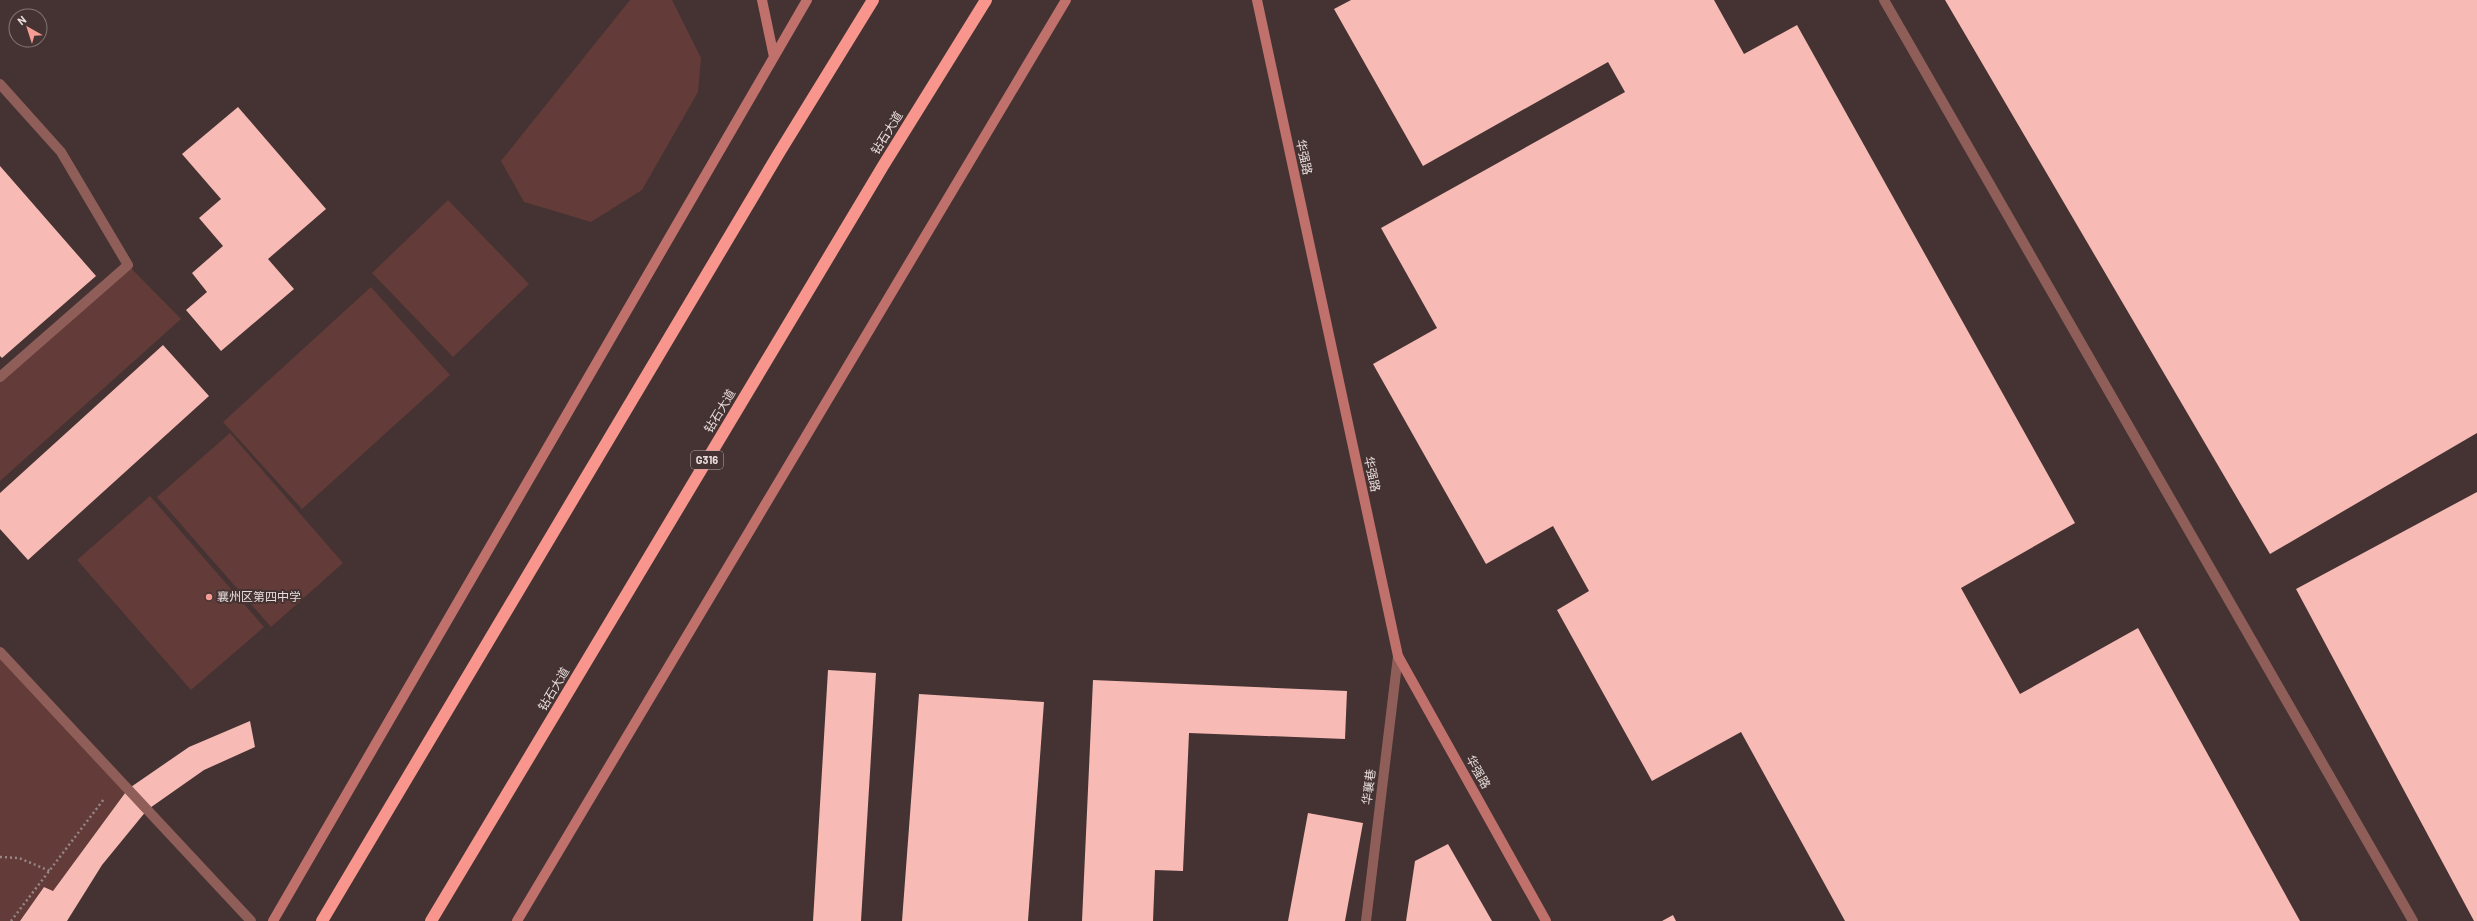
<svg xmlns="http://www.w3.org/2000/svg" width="2477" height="921" font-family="Barlow,'Noto Sans SC',sans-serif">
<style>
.green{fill:#633b38}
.building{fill:#f7bab4}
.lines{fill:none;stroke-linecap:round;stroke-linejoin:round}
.path{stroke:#968887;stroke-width:2.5;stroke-dasharray:2 3;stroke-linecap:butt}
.lane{stroke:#905e59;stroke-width:10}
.street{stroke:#905e59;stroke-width:10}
.secondary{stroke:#c0716b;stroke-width:10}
.highway{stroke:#f8968e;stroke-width:12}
.poi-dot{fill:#f59c94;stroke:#443332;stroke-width:1.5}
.labels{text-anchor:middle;stroke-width:4;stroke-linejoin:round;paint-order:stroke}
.shield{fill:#443332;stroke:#b7aaa9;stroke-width:1}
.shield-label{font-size:11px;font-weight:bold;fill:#e8dddc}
.street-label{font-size:12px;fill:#e8dddc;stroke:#443332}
.poi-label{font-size:12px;fill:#e8dddc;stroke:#443332;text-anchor:start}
</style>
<rect width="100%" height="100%" fill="#443332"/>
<path class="green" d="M630 0H672L701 58 698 92 642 190 591 222 524 202 501 161Z
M448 200 529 284 453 357 372 273Z
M128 265 181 319 0 481V377Z
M371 287 450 375 302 509 223 422Z
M230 433 343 563 271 627 157 497Z
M150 496 264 627 191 690 77 560Z
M0 652 128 789 53 891 44 887 20 921H0Z"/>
<path class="building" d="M1351 0H1714L1744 54 1797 25 2075 523 1961 588 2020 694 2138 628 2300 921H1845L1741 732 1652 781 1557 610 1589 591 1553 526 1486 564 1373 364 1437 328 1381 228 1625 92 1608 62 1423 166 1334 9Z
M1945 0H2477V433L2270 554Z
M238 107 326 209 268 259 294 289 221 351 186 310 207 292 192 273 223 246 199 218 221 199 182 154Z
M0 166 96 276 2 358 0 356Z
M163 345 209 396 28 560 0 529V493Z
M2477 492V921H2474L2296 589Z
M828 670 876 673 861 921H813Z
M1093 680 1347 691 1345 739 1189 733 1183 871 1155 870 1153 921H1082Z
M919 694 1044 702 1028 921H902Z
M250 721 255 747 204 770 147 810 102 865 67 921H20L44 887 53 891 128 789 189 747Z
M1308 813 1363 823 1345 921H1288Z
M1448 844 1492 921H1406L1415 861Z
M1673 915 1676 921H1662Z"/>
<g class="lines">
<path class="path" d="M0 857 19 858 50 871
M11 921 104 799"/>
<path class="lane" d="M1884 0 2413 921
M0 84 61 152 128 265 0 377
M0 652 251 921"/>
<path class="street" d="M1366 921 1398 656"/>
<path class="secondary" d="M762 0 774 57
M1257 0 1398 656 1546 921
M273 921 807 0
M517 921 1066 0"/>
<path class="highway" d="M322 921 779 153 873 0
M431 921 883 166 986 0"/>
</g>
<circle class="poi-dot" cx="209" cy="597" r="4"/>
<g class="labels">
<rect class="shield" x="691" y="451" width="32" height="18" rx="3"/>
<g class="shield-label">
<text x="707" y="464">G316</text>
</g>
<g class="street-label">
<text transform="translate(887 133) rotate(-58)" y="4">钻石大道</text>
<text transform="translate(1304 157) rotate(78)" y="4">华强路</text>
<text transform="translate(720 411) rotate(-59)" y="4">钻石大道</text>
<text transform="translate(1372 474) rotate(78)" y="4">华强路</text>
<text transform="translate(554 689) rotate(-59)" y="4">钻石大道</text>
<text transform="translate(1478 772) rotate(61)" y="4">华强路</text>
<text transform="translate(1369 787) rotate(-83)" y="4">华襄巷</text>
</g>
<g class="poi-label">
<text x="217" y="601">襄州区第四中学</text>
</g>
</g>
<g transform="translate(28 28) rotate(321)"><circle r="19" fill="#443332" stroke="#867776"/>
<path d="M0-3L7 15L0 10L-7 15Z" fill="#f59c94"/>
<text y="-6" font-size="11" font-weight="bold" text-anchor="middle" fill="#e8dddc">N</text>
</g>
</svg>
